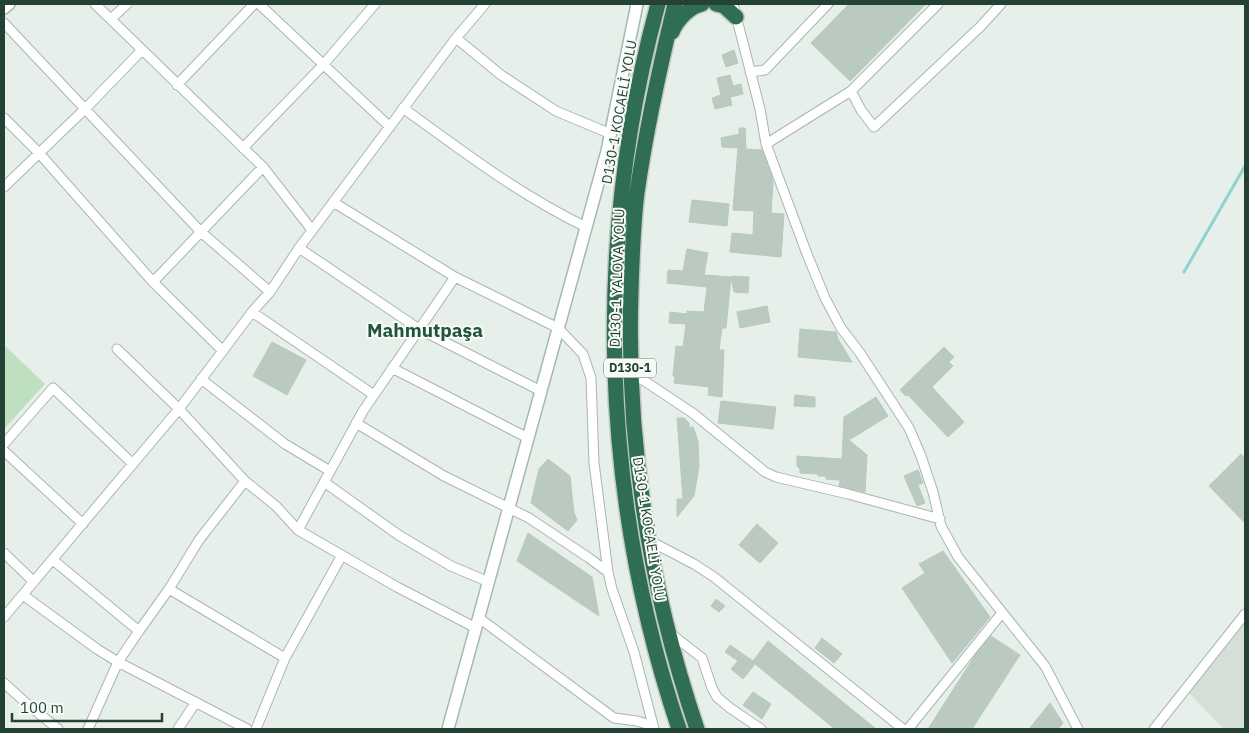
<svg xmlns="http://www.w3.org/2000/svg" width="1249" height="733" font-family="'IBM Plex Sans',sans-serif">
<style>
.built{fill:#d4dfd7}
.green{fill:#bfdfc1}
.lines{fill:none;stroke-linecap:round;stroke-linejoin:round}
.stream{stroke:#8fd3cf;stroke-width:3}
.building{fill:#bbcac1;stroke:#b8c9be}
.street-casing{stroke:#a8b7af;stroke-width:11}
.secondary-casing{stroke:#a4baae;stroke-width:14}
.highway-casing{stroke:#c2cac6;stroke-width:18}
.street{stroke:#fff;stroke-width:9}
.secondary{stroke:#fff;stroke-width:11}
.highway{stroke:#306e54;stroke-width:15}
.labels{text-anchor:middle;stroke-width:4;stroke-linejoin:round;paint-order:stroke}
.shield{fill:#f7fbf8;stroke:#63796e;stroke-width:1}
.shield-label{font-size:12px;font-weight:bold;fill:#244133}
.street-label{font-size:14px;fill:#244133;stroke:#f7fbf8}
.district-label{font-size:19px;font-weight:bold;fill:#20543c;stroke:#f7fbf8}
</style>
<rect width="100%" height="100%" fill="#e6efe9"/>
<path class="built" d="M1245 617V729H1224L1187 691Z"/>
<path class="green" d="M4 345 45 384 4 429Z"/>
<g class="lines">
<path class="stream" d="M1184 272 1245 166"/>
</g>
<path class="building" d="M849 4H926L850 81 811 43Z
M734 50 738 63 726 67 722 55Z
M730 75 733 86 741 84 743 94 730 97 732 105 715 109 712 98 721 95 717 78Z
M739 128H745L746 149 762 150 772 177 773 183 771 213 784 214 781 257 730 252 732 233 753 235 754 211 733 210 738 148 722 147 721 138 739 134Z
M692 200 729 204 727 226 689 222Z
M687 249 708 253 704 275 731 277 726 328H722L719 350H724L722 397 708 395 709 387 674 383 675 376H673L676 346 683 347 686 324 669 323 670 312 687 314V311L704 312 707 287 667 283 668 270 683 271Z
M732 276 749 277 748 293 734 292 731 277Z
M767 306 770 322 740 328 737 312Z
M800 329 836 332 838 339 852 362 798 357Z
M272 342 306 360 287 395 253 376Z
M944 347 954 357 949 362 953 366 932 387 964 422 948 437 908 395 906 396 900 390Z
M795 395 815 397V407L794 406Z
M876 397 888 416 849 440 867 455 865 492 839 486 840 480 826 479V476H818V474L800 473V469L797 466V456L842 459 844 417Z
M721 401 776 407 773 429 718 423Z
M677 418H684L689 423V428L693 427 698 441 699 466 694 496 677 517V499H683Z
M1241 454 1245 458V523L1209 486Z
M548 459 570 476 574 513 577 520 568 531 531 503 539 469Z
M918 470 923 483 918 485 925 503 917 506 904 476Z
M757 524 778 543 760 563 739 545Z
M528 533 592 577 599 616 517 561Z
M943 551 990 617 952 663 902 588 925 573 919 564Z
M716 599 725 606 719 612 711 606Z
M991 636 1020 655 972 729H928L976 654Z
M822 638 842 654 834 663 815 648Z
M768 641 876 729H835L755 664 743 679 731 669 738 661 725 652 730 645 753 661Z
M753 692 771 704 762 719 743 705Z
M1050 703 1063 723 1058 729H1029Z"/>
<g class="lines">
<defs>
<path id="street" d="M95 4 263 167 312 230
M259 4 390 127
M733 4 760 109 766 144 807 254 825 298 841 328 860 353 909 428 921 456 933 492 941 526 958 557 1045 666 1078 729
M111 19 127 4
M4 23 201 232 270 292
M456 38 501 75 556 111 611 134
M750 72 765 70 828 4
M177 85 254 4
M851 91 861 110 874 127 981 26 1001 4
M403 108C462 151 520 195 586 227
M4 118 39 153 153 282 223 351
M766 144 851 91 938 4
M243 148 323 65 375 4
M4 187 86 108 142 50
M333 202 455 277 558 328 583 354 591 378 594 463 608 572
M299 248 419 329 541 391
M153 282 263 167
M252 312 374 395
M117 349 179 409 245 481 276 506 298 530 397 587 476 628
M392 368 528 438
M631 372 694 414 765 472 776 477 848 494 940 519
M201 379 285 444 330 471
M356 423 444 476 529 518 589 558 608 572 612 589 634 652 654 729
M4 444 53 388 133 464
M4 451 83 524
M324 482 400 536 451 566 489 582
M298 530 363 411 455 277
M648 540 694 564 714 577 903 729
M4 553 34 582
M53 560 139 631
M169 589 285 658
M23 595 97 649 118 662 247 729
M4 617 179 409 252 312 270 292 299 248 456 38 485 4
M479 618 614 718 637 721 653 726
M670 633 702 658 712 688 717 697 730 708 761 729
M4 683 26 703 58 729
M88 729 118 662 139 631 169 589 199 540 245 481
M178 729 196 702
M256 729 285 658 342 555
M908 729 1002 613
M1154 729 1245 614"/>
<path id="secondary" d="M4 8 9 4
M448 729 607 151 637 4"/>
<path id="highway" d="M658 4C593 241 601 496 679 729
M675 4C660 66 646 129 637 193 633 225 632 258 631 291 626 441 649 587 697 729
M716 4 724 6 736 17
M672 32C677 20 690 6 702 4"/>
</defs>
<use href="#street" class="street-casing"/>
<use href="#secondary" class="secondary-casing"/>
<use href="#highway" class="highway-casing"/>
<use href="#street" class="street"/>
<use href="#secondary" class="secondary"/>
<use href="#highway" class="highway"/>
</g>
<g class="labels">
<rect class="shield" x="604" y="358.5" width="52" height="19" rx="4"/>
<g class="shield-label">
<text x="630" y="372">D130-1</text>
</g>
<g class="street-label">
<text transform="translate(619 112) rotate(-80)" y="5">D130-1 KOCAELİ YOLU</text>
<text transform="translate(617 278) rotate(-88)" y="5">D130-1 YALOVA YOLU</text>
<text transform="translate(649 529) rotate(81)" y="5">D130-1 KOCAELİ YOLU</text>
</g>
<g class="district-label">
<text x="425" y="337">Mahmutpaşa</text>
</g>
</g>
<rect width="1249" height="733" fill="none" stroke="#244133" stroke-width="10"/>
<path d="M12 713v8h150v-8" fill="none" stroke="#244133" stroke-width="2.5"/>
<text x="20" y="713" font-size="15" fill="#244133" stroke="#f7fbf8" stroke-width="4" paint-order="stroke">100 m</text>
</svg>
